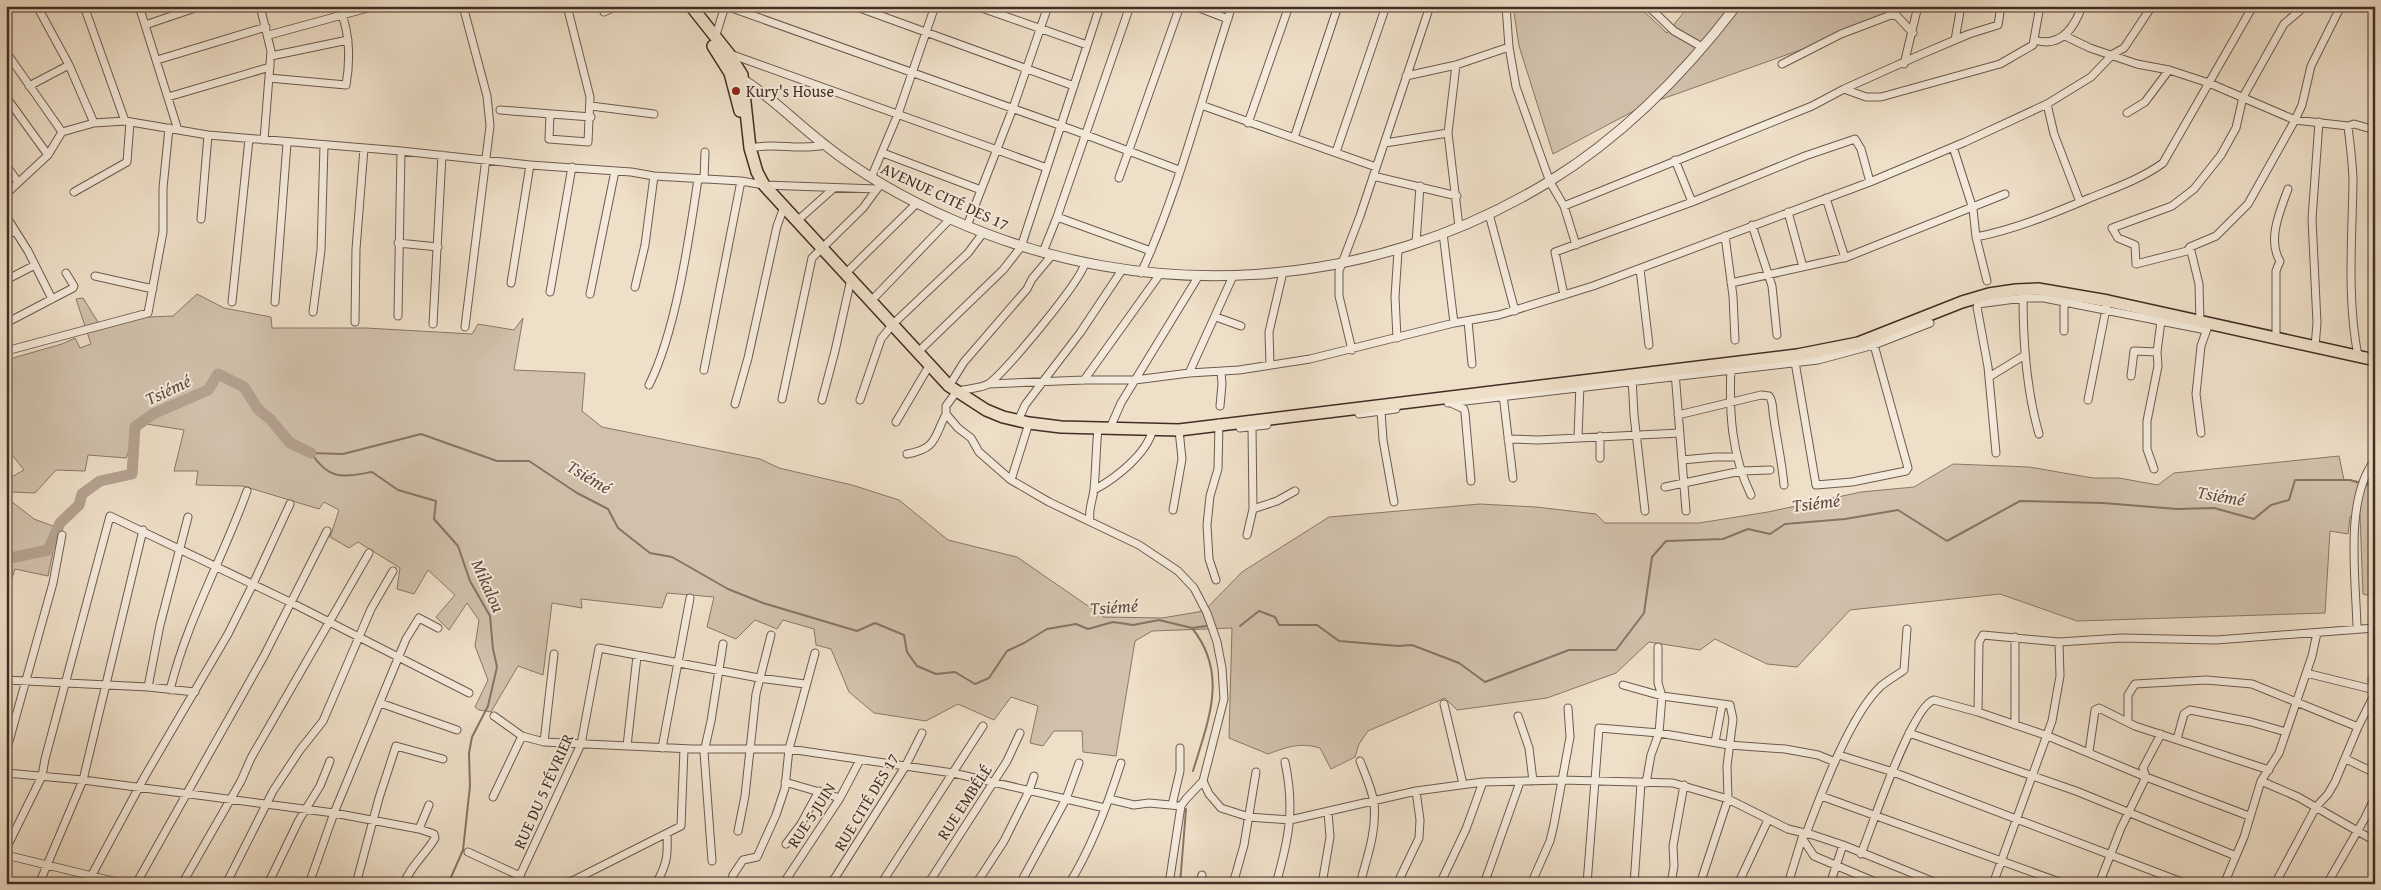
<svg xmlns="http://www.w3.org/2000/svg" width="2381" height="890" font-family="'Gentium Book Plus',serif">
<style>
.green{fill:#d1c1ac;stroke:#8a7768}
.lines{fill:none;stroke-linecap:round;stroke-linejoin:round}
.stream{stroke:#877366;stroke-width:2}
.river{stroke:#b4a291;stroke-width:11}
.minor-casing{stroke:#6e5a4e;stroke-width:9}
.tertiary-casing{stroke:#6e5a4e;stroke-width:11}
.primary-casing{stroke:#432d25;stroke-width:14}
.minor{stroke:#f4eadb;stroke-width:7}
.tertiary{stroke:#f4eadb;stroke-width:9}
.primary{stroke:#eedfc8;stroke-width:11}
.poi-dot{fill:#8f2418;stroke:#f4eadb;stroke-width:2}
.labels{text-anchor:middle;stroke-width:4;stroke-linejoin:round;paint-order:stroke}
.poi-label{font-size:16px;fill:#432d25;stroke:#f4eadb;text-anchor:start}
.street-label{font-size:16px;fill:#432d25;stroke:#f4eadb}
.water-label{font-size:18px;font-style:italic;fill:#5f4a40;stroke:#f4eadb}
</style>
<rect width="100%" height="100%" fill="#eedfc8"/>
<filter id="stains"><feTurbulence type="fractalNoise" baseFrequency=".004" numOctaves="4"/><feColorMatrix values="0 0 0 0 .2 0 0 0 0 .09 0 0 0 0 .02 0 0 0 .5 -.17"/></filter>
<radialGradient id="worn" r=".72"><stop offset=".6" stop-color="#630" stop-opacity="0"/><stop offset="1" stop-color="#630" stop-opacity=".3"/></radialGradient>
<path class="green" d="M1513 6H1638L1667 33 1689 6H1883L1885 20 1645 105 1553 154 1519 46Z
M197 294 224 308 271 317 272 328H366L472 334 478 324 514 330 523 318 514 370 585 373 582 411 602 427 760 459 779 468 852 485 899 500 948 540 1017 557 1104 617 1162 618 1204 611 1242 572 1329 517 1480 504 1536 507 1596 514 1605 523H1699L1768 512 1861 492 1914 487 1953 464 2029 467 2093 478H2119L2158 485 2174 473 2339 456 2344 480 2375 483V597L2363 594 2360 515 2350 517 2348 534 2330 531 2325 613 2077 621 2000 594 1850 610 1797 667 1767 664 1715 639 1700 650 1649 642 1616 673 1547 698 1457 710 1445 698 1368 731 1359 744 1355 757 1331 769 1320 748C1300 742 1287 747 1268 754L1229 738 1232 628 1152 631 1135 641 1116 756 1083 752 1082 731H1054L1043 746 1030 743 1038 706 1011 697 994 720 958 704 926 721 874 713 849 692 831 649 816 645 814 629 783 620 777 629 755 620 736 639 707 627 714 597 667 593 662 608 581 599 582 608 552 603 543 675 518 666 491 712 479 710 475 707 488 680 475 646 479 620 467 603 449 630 436 617 455 595 428 570 414 594 397 589 400 568 358 542 349 548 330 537 339 510 324 502 319 509 243 486 196 485 198 471H174L184 430 140 423 126 458 88 455 85 471 56 470 35 493 12 492 7 498 34 519 58 528 48 576 15 569 6 597V480L24 470 6 447V360L62 344 75 338 80 348 91 344 76 299 83 298 101 327 128 318 173 316Z"/>
<g class="lines">
<path class="stream" d="M311 453 343 454 421 434 497 461H529L577 493 608 509 618 528 650 553 672 557 728 589 763 603 857 631 875 623 904 635 907 652 917 666 936 674 955 672 975 684 989 678 1007 651 1024 643 1047 629 1076 624 1088 629 1113 622 1133 625 1159 620 1192 628 1206 626
M311 453C330 481 342 477 372 472L398 490 436 501 434 519 458 546 470 581 490 616 493 649 497 667 488 706 472 737 469 753 470 786 463 850 448 884
M2365 484 2375 486
M1240 626 1259 611 1275 617 1279 625H1317L1339 641 1398 646 1412 645 1459 663 1485 682 1569 650H1616L1644 613 1652 557 1666 541 1723 539 1748 529 1770 534 1785 524 1845 519 1898 510 1947 541 2020 501 2103 503 2177 509 2214 508 2254 519 2271 505 2289 500 2295 480H2350L2360 483
M1192 628C1229 674 1208 721 1193 771
M1180 884 1186 809"/>
<path class="river" d="M6 559 48 550 60 523 79 505 82 494 100 481 132 474 135 427 153 414 208 390 218 374 244 387 258 409 271 420 290 443 311 453"/>
<defs>
<path id="minor" d="M37 6 69 65 94 123
M84 6 125 121
M139 6 178 130
M260 6 271 51 264 140
M463 6 487 96 490 126 465 327
M726 6 1073 130 1179 170
M854 6 1074 86
M976 6 1087 45
M1194 6 1228 19
M1506 6 1509 47 1516 87 1550 182 1564 206 1576 245
M1648 6 1674 31 1702 47
M2114 6 2118 8
M2305 6 2284 24 2243 97 2236 128 2221 155 2194 189 2172 206 2112 228 2118 238 2135 245 2136 264 2187 251 2190 247 2216 236 2248 204 2295 120 2302 105 2311 66 2341 6
M604 12 617 6
M145 25 201 6
M269 35 375 6
M2065 36 2090 48 2137 64 2169 70 2209 83 2295 120 2348 126 2354 124 2375 130
M715 38 725 6
M1955 40 1961 6
M2034 40C2060 48 2074 29 2082 6
M6 52 62 132
M730 54 1047 168
M271 56 348 40
M157 60 266 27
M1782 64 1841 34 1891 15 1897 16 1913 33
M1904 64 1918 6
M1456 65 1448 133 1459 227
M1406 76 1456 65 1509 47
M269 78 346 85C350 63 350 36 342 15
M29 86 69 65
M1844 89 1866 97H1881L2000 64 2033 45 2040 6
M6 97 48 155
M168 97 270 67
M2047 104 2054 134 2080 202
M1201 105 1376 167
M591 106 654 114
M500 110 591 117
M2127 113 2145 102 2169 70
M550 114 549 139 588 142 590 97 567 6
M1248 123 1289 6
M2348 126C2350 145 2353 164 2353 183 2352 240 2347 300 2358 356
M1294 138 1338 6
M1385 143 1448 133
M1953 147 1973 209 1976 237 1987 281
M750 148C774 142 799 151 824 145
M1336 152 1386 6
M883 153 981 190
M1675 160 1692 202
M6 165 18 182
M1373 176 1457 196
M871 178 898 114 935 6
M1119 178 1180 6
M704 179 705 152
M74 192 127 162 130 122
M6 194 48 155 62 132 94 123 125 121 208 135 401 151 530 165 631 172 654 176 741 181 764 185 877 189 881 184
M1826 198 1845 258
M1564 206 1812 106 1844 89 1922 54 1969 34 1998 25 2001 6
M1788 212 1803 267
M1489 214 1515 311
M6 216 28 251 52 299
M1057 217 1130 6
M201 219 208 135
M797 221 834 188
M1752 225 1772 286 1777 335
M967 226 1013 108 1048 6
M1443 233 1454 323
M6 236 15 231
M1725 236 1733 296 1735 340
M1976 237C2016 229 2052 214 2090 198 2115 188 2141 179 2163 163L2253 6
M398 243 438 247
M1416 243 1420 186
M2190 247 2199 284 2200 322
M1043 252 1057 217 1151 251
M1085 263C1080 283 1008 368 990 383 984 388 966 389 957 391L946 406V414L958 428 971 438 979 452 1011 480 1049 502 1139 545 1178 571 1194 588 1207 613 1217 642 1222 668 1224 699 1203 781 1209 794 1221 808 1249 817 1290 820 1416 791 1483 782 1562 780 1673 783 1728 799 1788 829 1813 835 1843 845 1939 884
M1640 269 1649 345
M846 273 917 203
M1141 273C1180 188 1202 95 1232 6
M95 276 153 289
M6 280 35 265
M511 283 530 165
M1731 283 1847 257 2005 194
M635 287 645 245 654 176
M550 292 572 167
M590 294 615 171
M1564 295 1555 252 1692 202 1805 156 1855 139 1861 149 1870 182
M2023 298C2023 344 2026 389 2039 434
M871 301 950 219
M232 302 249 139
M275 302 287 143
M313 312 321 250 324 146
M398 316 401 151
M1216 317 1241 326
M1468 321 1472 364
M355 322 356 249 364 148
M6 323 73 288 74 286 66 273
M433 324 442 155
M2064 331V307L2067 298
M1397 338 1395 297 1398 251
M2276 338V271L2280 261C2267 240 2280 211 2288 189
M2315 347 2317 323 2312 219 2319 122
M1352 350 1339 296V271L1360 216 1430 6
M6 351 148 313 163 232V188L169 128
M917 353 1003 270 1021 247 1100 6
M1795 362 1816 485 1852 482 1906 471 1908 468 1874 345
M1270 365 1269 332 1283 272
M1731 366C1729 411 1731 454 1751 495
M704 370 741 181
M1675 372 1686 511
M1189 373 1233 276
M2131 376 2134 351 2157 352
M1632 377 1634 415 1645 511
M1989 377 2025 355
M1084 380 1160 274
M989 384 1084 380H1135L1189 373 1239 370 1310 359 1454 323 1499 315 1593 286 1870 182 1965 142 2047 104 2091 77 2113 54 2124 48 2152 6
M649 385C676 331 689 239 698 179
M949 386 964 362 1027 289 1032 279 1052 255
M1503 395 1513 478
M782 399 812 258 863 208 877 189
M822 400 835 351 851 279
M860 400 881 339 893 324 968 253 983 233
M2088 400 2107 304
M1448 403 1818 360 1874 345 1930 323
M735 404 748 358 777 226 784 207
M1453 404 1464 409 1465 413 1471 481
M1220 406 1222 384 1221 372
M1381 411 1383 440 1394 502
M1359 414 1396 409
M1678 415 1761 395 1769 396C1774 402 1772 411 1774 419 1777 441 1782 462 1784 485
M1018 421 1025 405 1080 333 1122 270
M896 422 929 366
M1110 428 1121 403 1198 277
M1240 428 1267 425
M2201 433 2196 394 2201 346 2208 326
M1600 436V458
M1578 437 1580 384
M1508 439 1538 440 1680 433
M1996 453 1988 367 1977 307 1978 304 2023 298H2044L2206 330
M907 454C937 449 934 437 946 414
M1682 460 1715 457H1736
M2154 469 2147 449V421L2158 366 2157 352 2161 321
M1011 480 1029 423
M1665 487 1741 471 1770 470
M1094 490C1116 478 1147 454 1153 429
M1253 509 1277 501 1295 491
M1173 510 1182 459 1179 430
M1090 521C1088 509 1093 500 1094 489 1096 469 1096 448 1098 428
M1247 535 1253 509 1252 427
M1216 580 1209 559 1207 525 1210 496 1218 469 1219 423
M2357 628C2356 579 2344 499 2375 460
M2375 668 2372 680 2375 688
M2306 673 2375 690
M6 680 148 687 195 692
M1623 685 1662 696 1730 705 1733 719 1727 766 1728 799 1700 884
M148 687 160 625 188 517
M170 690C187 620 223 558 247 491
M380 703 457 730
M1444 704 1463 784
M1978 712 1979 642 1983 635 2059 642 2121 638 2216 640 2375 628
M494 716 522 736 544 742 692 749H789L953 773 1105 808
M1518 716 1529 748 1533 781
M2128 722V695L2135 684 2206 680 2252 684 2358 727
M2015 725V637
M1909 733 2076 791 2236 856
M2177 739 2184 714 2190 710 2251 722 2286 732
M544 742 554 654
M1715 742 1722 705
M627 746 637 656
M662 748 690 598
M6 752 53 583 62 535
M2089 752 2095 710 2099 708 2135 726 2269 770
M1839 755 1893 772 2187 884
M2346 759 2375 773
M6 773 83 780 334 813 419 829 434 834 435 838C426 854 410 866 404 884
M2261 781 2298 797 2375 841
M785 782 840 798
M1646 783 1651 755 1659 733 1662 696 1658 683V647
M1821 796 2065 884
M493 797 522 736
M1109 799 1134 805 1149 803 1181 806
M1172 805 1180 771V748
M419 829 429 805
M738 831 745 796 756 694 771 635
M1802 838 1814 856 1880 884
M786 844 801 824 819 791
M6 849 42 776 45 759 110 516 292 603 469 693
M468 852 520 876
M1861 854C1871 829 1912 705 1934 700L1978 712 2048 736 2146 777 2249 816
M6 855 125 884
M712 861 704 752 711 721 723 644
M39 884 83 780 143 530
M87 884 145 776 228 634 253 584 290 504
M136 884 264 656 327 531
M182 884 241 781 251 758 369 553
M226 884 273 791 300 750 323 721 371 609 393 571
M268 884 299 820 320 786 330 761
M309 884 334 813 406 639 419 618 438 628
M356 884 379 798 396 746 443 759
M516 884 581 744 599 648 759 678 805 684
M561 884 574 880 681 826 684 749
M656 884C667 864 668 856 667 834
M734 884 732 880 733 875 743 860 757 857 776 815 785 788 789 749 815 653
M783 884 840 798 860 760
M831 884 905 767 922 733
M881 884 983 726
M928 884 1007 761 1020 733
M976 884 1004 841 1029 791 1034 776
M1020 884 1066 799 1079 763
M1069 884C1092 847 1108 804 1121 763
M1169 884 1181 806 1186 799 1203 781
M1199 884 1202 875
M1233 884 1244 845 1256 772
M1276 884C1289 838 1295 809 1285 762
M1322 884 1330 837 1328 812
M1360 884C1367 857 1377 831 1374 803 1372 789 1365 774 1360 761
M1397 884 1419 838 1420 820 1416 791
M1440 884 1466 829 1483 782
M1484 884 1520 782
M1531 884 1550 841 1554 824 1570 737 1568 708
M1587 884 1599 728 1659 733 1729 745 1785 749 1818 755 1835 762
M1634 884 1641 783
M1671 884 1674 866 1673 846 1684 785
M1738 884 1768 820
M1788 884 1802 838 1806 834C1821 794 1850 715 1881 686 1888 680 1896 676 1904 670L1907 629
M1830 884 1843 845
M1993 884 2052 721 2060 676 2059 642
M2099 884 2121 828 2146 777 2143 768 2161 734
M2224 884 2244 837 2261 781 2279 753 2312 656 2317 633
M2275 884 2316 807 2328 794 2335 782 2358 727 2375 693
M2327 884 2365 818 2375 797"/>
<path id="tertiary" d="M740 78C771 96 796 123 825 145 864 176 907 200 953 220 1146 306 1369 292 1550 181 1623 136 1684 74 1736 6"/>
<path id="primary" d="M691 6 729 54 742 75 750 148 757 172 764 185 949 386 986 410 1003 417 1029 423 1061 427 1179 430 1797 355 1858 343 1962 302 1989 294 2016 290 2038 289 2108 301 2375 360
M713 46 730 73 740 111"/>
</defs>
<use href="#minor" class="minor-casing"/>
<use href="#tertiary" class="tertiary-casing"/>
<use href="#primary" class="primary-casing"/>
<use href="#minor" class="minor"/>
<use href="#tertiary" class="tertiary"/>
<use href="#primary" class="primary"/>
</g>
<circle class="poi-dot" cx="736" cy="91" r="5"/>
<g class="labels">
<g class="poi-label">
<text x="746" y="97">Kury's House</text>
</g>
<g class="street-label">
<text transform="translate(945 196) rotate(25)" y="6">AVENUE CITÉ DES 17</text>
<text transform="translate(543 791) rotate(-66)" y="6">RUE DU 5 FÉVRIER</text>
<text transform="translate(866 802) rotate(-59)" y="6">RUE CITÉ DES 17</text>
<text transform="translate(964 802) rotate(-57)" y="6">RUE EMBÉLÉ</text>
<text transform="translate(811 815) rotate(-57)" y="6">RUE 5 JUIN</text>
</g>
<g class="water-label">
<text transform="translate(168 390) rotate(-25)" y="6">Tsiémé</text>
<text transform="translate(589 477) rotate(31)" y="6">Tsiémé</text>
<text transform="translate(2221 496) rotate(10)" y="6">Tsiémé</text>
<text transform="translate(1816 503) rotate(-7)" y="6">Tsiémé</text>
<text transform="translate(488 586) rotate(66)" y="6">Mikalou</text>
<text transform="translate(1114 607) rotate(-4)" y="6">Tsiémé</text>
</g>
</g>
<rect width="2381" height="890" fill="none" stroke="#eedfc8" stroke-width="25"/>
<rect x="8" y="8" width="2366" height="875" fill="none" stroke="#432d25" stroke-width="2.5"/>
<rect x="12" y="12" width="2356" height="865" fill="none" stroke="#432d25"/>
<rect width="100%" height="100%" filter="url(#stains)"/>
<rect width="100%" height="100%" fill="url(#worn)"/>
</svg>
